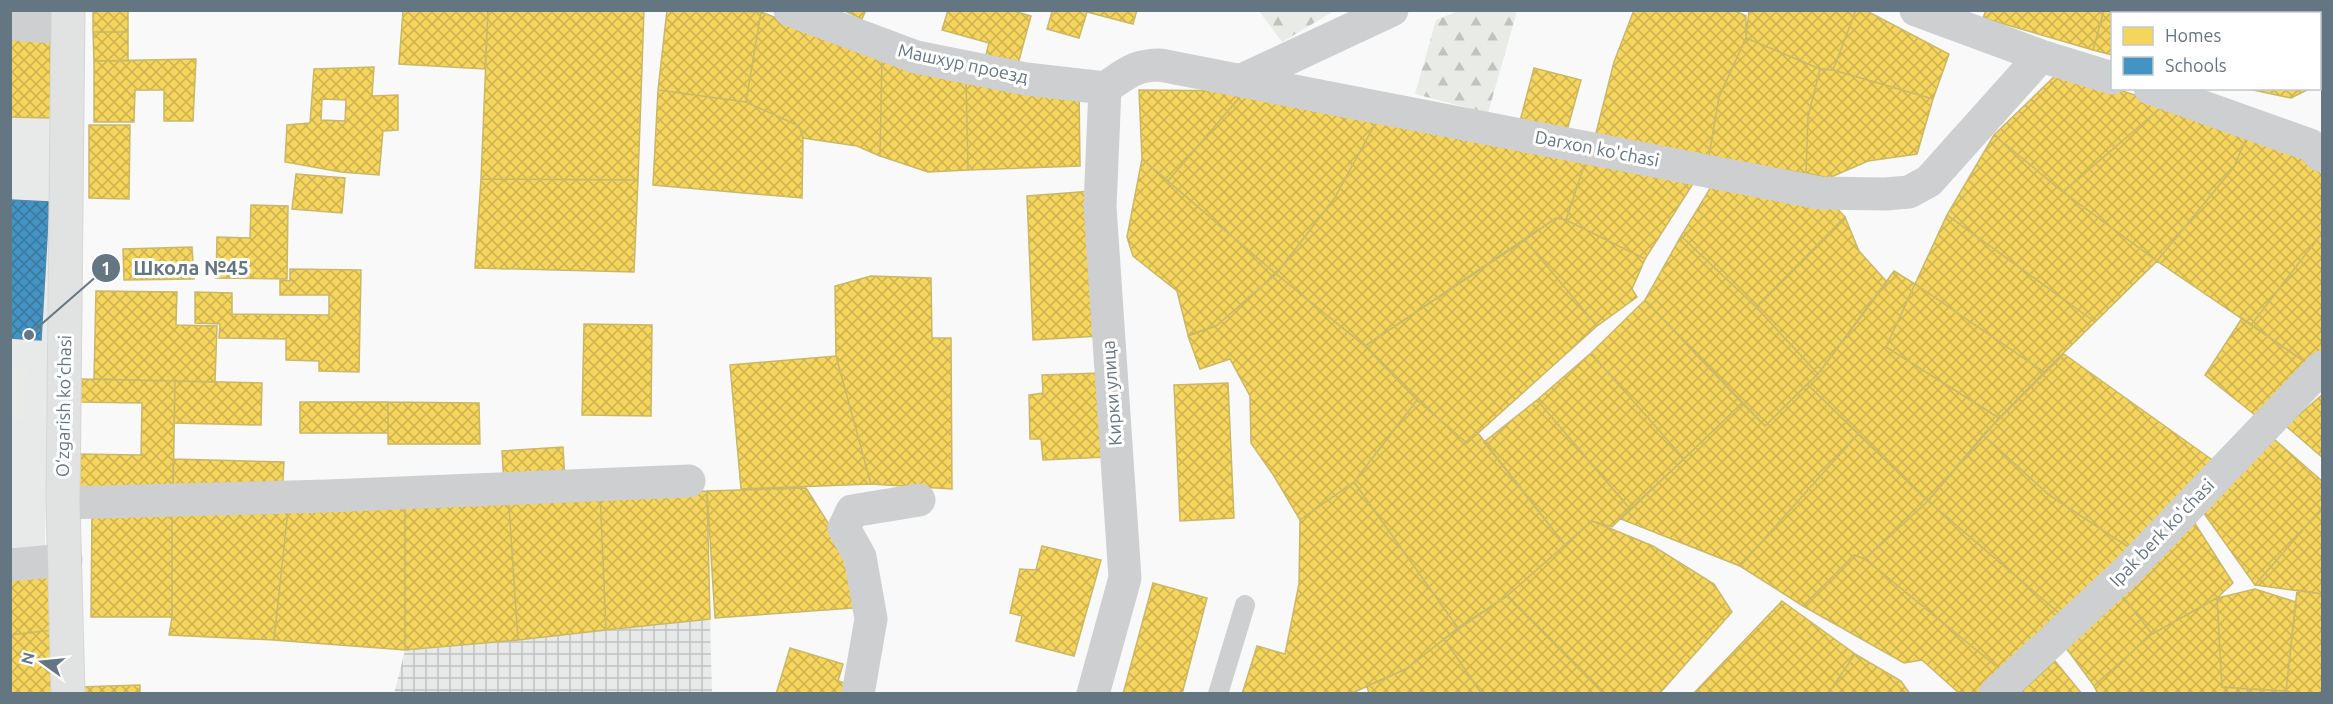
<svg xmlns="http://www.w3.org/2000/svg" width="2333" height="704" font-family="Ubuntu,sans-serif">
<style>
.built{fill:#e8e9e9}
.industrial{fill:url(#industrial-grid)}
.forest{fill:url(#forest-firs)}
.pitch{fill:#e8ebe6}
.homes{fill:url(#homes-cross-hatch);stroke:#cab868;stroke-width:1.5;fill-rule:evenodd}
.schools{fill:url(#schools-cross-hatch);stroke:#4d8ab0;stroke-width:1.5}
.lines{fill:none;stroke-linecap:round;stroke-linejoin:round}
.secondary-casing{stroke:#d5d6d7;stroke-width:35}
.lane{stroke:#cecfd0;stroke-width:20}
.street{stroke:#cecfd0;stroke-width:33}
.secondary{stroke:#e1e2e2;stroke-width:33}
.labels{text-anchor:middle;stroke-width:6;stroke-linejoin:round;paint-order:stroke}
.street-label{font-size:18px;fill:#657683;stroke:#fff}
.leader{fill:none;stroke:#657683;stroke-width:2}
.callout-dot{fill:#657683;stroke:#fff;stroke-width:2}
.mark-label{font-size:18px;text-anchor:middle;font-weight:bold;fill:#fff}
.callout-label{font-size:20px;text-anchor:middle;font-weight:bold;fill:#657683;stroke:#fff;stroke-width:6;stroke-linejoin:round;paint-order:stroke}
</style>
<defs>
<pattern id="industrial-grid" width="8" height="8" patternUnits="userSpaceOnUse" patternTransform="scale(1.5)"><rect width="8" height="8" fill="#e8e9e9"/><path d="M0 4h8M4 0v8" fill="none" stroke="#c0c1c2"/></pattern>
<pattern id="forest-firs" width="22" height="20" patternUnits="userSpaceOnUse" patternTransform="scale(1.5)"><rect width="22" height="20" fill="#e8ebe6"/><path d="M5 1l3.5 6h-7zM16 11l3.5 6h-7z" fill="#c0c3c0"/></pattern>
<pattern id="homes-cross-hatch" width="8" height="8" patternUnits="userSpaceOnUse" patternTransform="scale(1.5)"><rect width="8" height="8" fill="#f6d55c"/><path d="M0 0l8 8M0 8l8-8" fill="none" stroke="#cbb151"/></pattern>
<pattern id="schools-cross-hatch" width="8" height="8" patternUnits="userSpaceOnUse" patternTransform="scale(1.5)"><rect width="8" height="8" fill="#4393c3"/><path d="M0 0l8 8M0 8l8-8" fill="none" stroke="#3a779c"/></pattern>
</defs>
<rect width="100%" height="100%" fill="#f9f9f9"/>
<path class="built" d="M11 117 51 118 45 553 11 557Z"/>
<path class="industrial" d="M710 619 712 693 394 694 405 650 530 639Z"/>
<path class="forest" d="M1259 11H1334L1282 42Z
M1458 11H1517L1488 113 1415 94 1436 20Z"/>
<path class="pitch" d="M10 368 27 369 24 420 11 419Z"/>
<path class="homes" d="M93 10H128V32H93Z
M403 10H488L485 69 399 64Z
M488 10H644L638 180 481 179Z
M667 10 761 12 746 102 658 90Z
M843 10H866L862 19Z
M948 10H1011L1031 16 1015 75 983 66 989 43 942 30Z
M1048 10H1137L1133 24 1087 12 1079 38 1047 29 1052 12Z
M1634 10H1734L1746 16V38L1719 97 1708 161 1594 141 1614 62Z
M1749 10H1856L1833 70 1820 69 1746 38Z
M1856 10H1865L1949 54 1933 99 1833 70Z
M1986 10H2104L2093 50 1983 18Z
M2104 10H2220L2219 14H2112V55L2093 50Z
M2220 10H2292L2299 14H2219Z
M761 12 882 59 880 156 857 146 803 138 799 126 746 102Z
M2320 23 2322 24V59L2320 68Z
M93 32H128V61H94Z
M10 35 50 36 51 118 10 117Z
M1746 38 1820 69 1808 117 1806 173 1708 161 1719 97Z
M196 59 193 121H164V90H135L134 122H94V61Z
M882 59 966 79 968 170 928 172 880 156Z
M374 67 372 96 398 95V130L383 131 379 175 341 172 285 162 287 125 310 123 314 69ZM322 99 346 100 345 121 321 120Z
M1534 68 1581 80 1566 134 1520 121Z
M1820 69 1833 70 1933 99 1917 154 1868 161 1829 178 1806 173 1808 117Z
M2061 70 2164 105 2063 192 1994 135Z
M966 79 1079 89 1080 166 968 170Z
M2244 88H2311L2291 98Z
M658 90 746 102 799 126 803 138 802 198 653 185Z
M1139 90 1245 91 1168 181 1142 159Z
M1245 91 1380 115 1334 199 1276 274 1168 181Z
M2164 105 2250 129 2234 167 2157 261 2063 192Z
M1380 115 1587 157 1566 220 1556 218 1365 346 1276 274 1334 199Z
M89 125H130L129 199 89 198Z
M2250 129 2296 155 2322 175V233L2251 325 2157 261 2234 167Z
M1994 135 2063 192 2157 261 2095 322 1947 215Z
M1587 157 1696 179 1645 259 1566 220Z
M1142 159 1276 274 1216 326 1188 335 1177 291 1133 256 1127 237Z
M296 174 345 178 342 213 292 209Z
M481 179 638 180 634 272 475 268Z
M1714 182 1828 199 1845 217 1756 307 1681 236Z
M1092 191 1099 336 1033 340 1027 196Z
M251 205 288 206 287 279 216 278 217 237 250 238Z
M1947 215 2095 322 2044 372 1915 284Z
M1845 217 1859 251 1887 282 1818 374 1756 307Z
M1556 218 1566 220 1645 259 1632 289 1637 297 1597 326 1525 240Z
M2322 233V361L2315 369 2251 325Z
M1681 236 1756 307 1818 374 1765 426 1645 300Z
M1525 240 1597 326 1467 443 1417 400 1365 346Z
M192 247 194 279 124 280 123 249Z
M290 269 361 270 359 372 319 371V361L286 360V339L219 338 220 324 195 323V292L232 293V314L329 315V295H280V280L290 281Z
M1894 271 1915 284 1886 347 1999 418 1928 501 1807 384 1818 374Z
M1276 274 1365 346 1417 400 1354 482 1300 520 1274 476 1251 443 1250 396 1230 359 1200 369 1188 336 1216 326Z
M871 276 931 278 932 338H951L952 489 871 484 836 356 835 286Z
M1915 284 2044 372 1999 418 1886 347Z
M96 291 177 292 176 325 217 326 215 382 94 379Z
M1645 300 1742 403 1684 459 1591 353Z
M2242 318 2315 369 2265 423 2205 375Z
M584 324 652 325 651 416 582 415Z
M1591 353 1684 459 1630 509 1537 400Z
M2064 354 2218 464 2136 552 2049 495 1983 435Z
M836 356 871 484 741 489 730 365Z
M1100 373 1106 457 1043 460 1041 439H1030L1029 395 1043 393 1042 375Z
M80 379 175 381 173 494 77 492 78 454 141 455 142 403 79 402Z
M175 381 262 383 261 425 174 423Z
M1228 383 1234 518 1180 521 1174 385Z
M1807 384 1858 434 1740 566 1621 519 1742 403 1765 426Z
M2322 395V457L2286 426Z
M1417 400 1467 443 1478 433 1565 545 1507 596 1458 628 1354 482Z
M1537 400 1630 509 1612 527 1592 521 1565 545 1484 442Z
M300 402H388V433H300Z
M388 402 479 403 480 444H388Z
M1858 434 1928 501 1865 559 1854 555 1803 606 1740 566Z
M1983 435 2049 495 2136 552 2067 620 1928 501Z
M2274 439 2322 481V508L2255 585 2198 505Z
M563 447 565 482 504 486 502 451Z
M173 459 284 462 282 497 173 494Z
M1354 482 1458 628 1406 669 1350 694H1242L1257 646 1285 654 1299 584 1300 520Z
M806 488 859 572 867 607 715 618 707 491Z
M707 491 710 619 606 630 600 492Z
M508 492H600L606 630 518 640Z
M508 492 518 640 405 650V497Z
M405 497V650L274 640 288 510Z
M1928 501 2067 620 2007 675 1865 559Z
M2322 508V594L2255 585Z
M92 509H172V617H91Z
M172 509 288 510 274 640 169 635 172 617Z
M1592 521 1653 546 1714 584 1732 612 1659 694H1604L1507 596Z
M2194 522 2233 583 2217 598 2152 634 2121 594Z
M1042 546 1101 560 1074 656 1016 641 1022 616 1010 613 1020 569 1036 570Z
M1854 555 1865 559 2007 675 1986 694H1960L1922 660 1904 663 1803 606Z
M59 564 62 629 10 635V569Z
M1153 583 1207 598 1182 694H1123Z
M2255 589 2296 602 2286 691 2222 687 2217 598Z
M2297 590 2322 594V694H2297L2286 691Z
M2121 594 2152 634 2094 686 2064 645Z
M1507 596 1604 694H1482L1444 639Z
M2217 598 2222 687 2247 689 2248 694H2098L2094 686 2152 634Z
M1782 601 1855 654 1828 694 1694 693Z
M62 629 64 694H10V635Z
M1444 639 1482 694H1369L1367 686 1406 669Z
M790 648 843 664 838 681 851 685 848 694H776Z
M1855 654 1901 681 1910 694H1828Z
M2055 661 2082 694H2019Z
M140 685V694H79V687Z
M2247 689 2286 691 2297 694H2248Z"/>
<path class="schools" d="M10 200 49 202 41 340 10 338Z"/>
<g class="lines">
<defs>
<path id="secondary" d="M68 10 63 503 68 694"/>
</defs>
<use href="#secondary" class="secondary-casing"/>
<path class="lane" d="M1218 694 1245 605"/>
<path class="street" d="M790 10 916 57 1026 79 1105 88
M1916 10 2041 56 2112 78
M10 24 68 28
M1242 80 1392 10
M1105 88C1126 74 1134 65 1160 65L1820 193 1885 194 1909 192 1929 181 2041 56
M2150 88 2310 145 2322 156
M63 503 327 496 689 481
M10 565 66 560
M858 694 871 619 860 557 844 528 852 511 919 500
M1093 694 1125 578 1100 207 1105 88
M1995 694 2127 571 2322 367"/>
<use href="#secondary" class="secondary"/>
</g>
<g class="labels">
<g class="street-label">
<text transform="translate(963 64) rotate(12)" y="6">Машхур проезд</text>
<text transform="translate(1597 149) rotate(11)" y="6">Darxon ko'chasi</text>
<text transform="translate(1112 393) rotate(-94)" y="6">Кирки улица</text>
<text transform="translate(64 406) rotate(-89)" y="6">O‘zgarish ko‘chasi</text>
<text transform="translate(2162 533) rotate(-46)" y="6">Ipak berk ko'chasi</text>
</g>
</g>
<path class="leader" d="M29 335L106 268"/>
<g class="callout-dot">
<circle cx="29" cy="335" r="6"/>
<circle cx="106" cy="268" r="15"/>
</g>
<g class="mark-label">
<text x="106" y="275">1</text>
</g>
<g class="callout-label">
<text x="191" y="275">Школа №45</text>
</g>
<rect width="2333" height="704" fill="none" stroke="#657683" stroke-width="24"/>
<rect x="2111" y="12" width="210" height="78" fill="#ffffff" stroke="#c1c8cd" stroke-width="1.5"/>
<rect x="2123" y="27" width="30" height="18" fill="#f6d55c" stroke="#c1c8cd" stroke-width="1.5"/>
<text x="2165" y="42" font-size="18" fill="#657683">Homes</text>
<rect x="2123" y="57" width="30" height="18" fill="#4393c3" stroke="#c1c8cd" stroke-width="1.5"/>
<text x="2165" y="72" font-size="18" fill="#657683">Schools</text>
<g transform="translate(42 662) rotate(285)" stroke="#ffffff" stroke-width="4.5" paint-order="stroke">
<path d="M0-4.5L10 22L0 15L-10 22Z" fill="#657683"/>
<text y="-9" font-size="16" font-weight="bold" text-anchor="middle" fill="#657683">N</text>
</g>
</svg>
